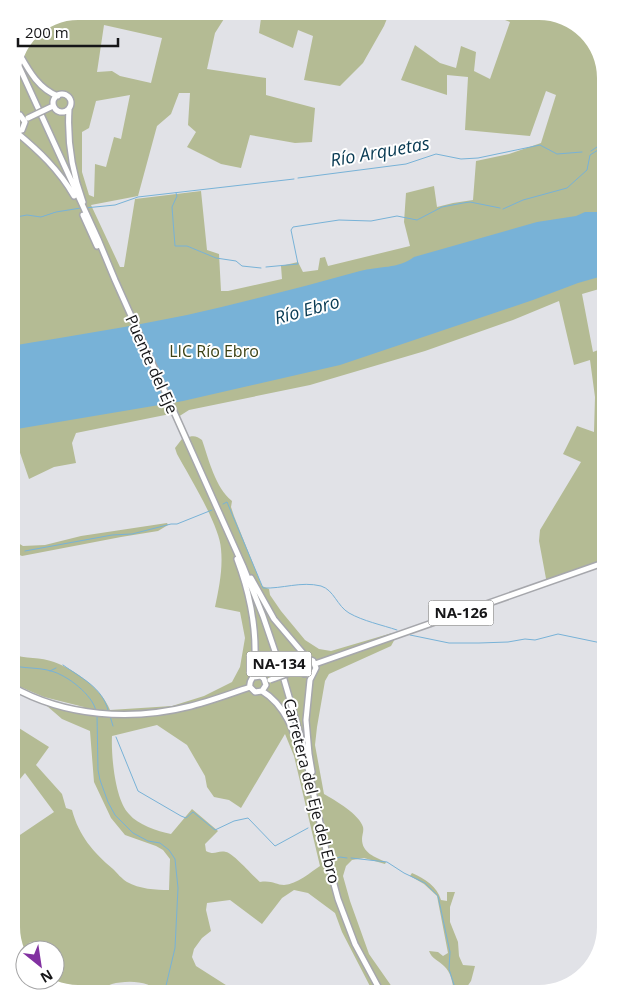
<svg xmlns="http://www.w3.org/2000/svg" width="617" height="1005" font-family="'Open Sans',sans-serif">
<style>
.green{fill:#b4bb94;fill-rule:evenodd}
.water{fill:#78b2d7}
.lines{fill:none;stroke-linecap:round;stroke-linejoin:round}
.stream{stroke:#78b2d7;stroke-width:1}
.primary-casing{stroke:#a6a7ac;stroke-width:8}
.primary{stroke:#fff;stroke-width:5}
.primary-bridge-casing{stroke:#a6a7ac;stroke-width:8;stroke-linecap:butt}
.primary-bridge{stroke:#fff;stroke-width:5}
.labels{text-anchor:middle;stroke-width:4;stroke-linejoin:round;paint-order:stroke}
.shield{fill:#fff;stroke:#5c5c5d;stroke-width:1}
.shield-label{font-size:15px;font-weight:bold;fill:#161618}
.park-label{font-size:16px;fill:#3c4215;stroke:#fff}
.street-label{font-size:16px;fill:#161618;stroke:#fff}
.water-label{font-size:18px;font-style:italic;fill:#073952;stroke:#fff}
</style>
<rect width="100%" height="100%" fill="#e1e2e7"/>
<path class="green" d="M78 11H229L215 33 207 69 266 78V95L315 108 312 142 295 143 250 135 241 168 221 164 187 147 196 132 188 125 190 93H179L171 114 157 126 138 196 91 205 120 267H124L135 199 201 191 207 250 219 254 221 291H228L282 279 281 266 298 262 303 272 318 270 320 258 325 257 328 266 410 246 404 222 406 193 434 186 437 207 453 203 473 200 476 161 509 154 541 143 556 95 546 91 530 136 465 130 468 77 447 75V95L401 80 415 45 440 63 456 68 461 46 476 52 474 71 490 79 510 22 490 14 467 11H544L576 23 599 48 606 78V287L582 294 593 352 606 347V563L547 584 539 541 540 530 581 462 563 454 577 426 594 432 595 397 590 360 574 365 559 301 513 320 425 351 310 385 189 410 178 417 175 413 76 433 72 443 76 463 54 467 29 479 16 441 11 442V230L15 203 11 201V74L31 31ZM104 25 162 38 151 83 120 76 112 71 97 72ZM130 95 121 139 114 137 106 167 95 164 94 197 89 195 82 172V132L89 128 96 101Z
M262 11H283L298 17 300 11H390L384 26 363 63 340 86 304 80 313 36 298 30 293 48 259 33Z
M185 435 186 438C193 435 197 436 202 440 209 460 215 487 232 501L231 507 234 516 262 586 269 589 270 595 281 611 305 640 319 649 331 651 392 633 396 637 391 646 329 674 325 681 317 727 315 745 324 794C335 800 360 815 363 827 364 831 362 835 362 839 362 853 375 857 386 862L385 864 364 858 352 860 346 866 343 876 350 901 369 954 397 994H374L342 932 335 913 308 893 294 890 282 898 262 924 230 900 207 903 206 910 211 931 202 938 194 949 192 957 196 966 240 994H160C152 980 126 980 112 984 105 986 98 993 91 994 73 995 58 988 41 983L39 980H55V950H25V965C4 941 11 873 11 841L54 812 25 773 20 779 11 805V723L49 747 36 765 62 794 66 808 72 810C79 836 93 852 113 869 117 873 122 879 127 882 139 889 156 890 169 890L170 859 163 850 156 846 125 835 111 818 94 782 90 731 62 719 47 706 48 700 72 706 84 707 44 697 11 683V654C25 659 41 657 54 662 74 669 102 689 110 710L172 706 204 696 232 682 240 667 245 638 240 612 215 607C219 588 223 569 221 549 220 526 189 476 177 454L175 448ZM157 725 187 745 205 776 207 787 214 797 229 800 241 808 285 734 294 756 320 866C311 872 297 884 284 885 276 885 272 880 260 882 253 876 233 853 226 852 217 850 215 856 206 851L205 844 218 831 192 809 171 834C157 831 138 825 129 814 115 800 111 755 112 736Z
M167 523 168 525 158 531 121 537 22 556 11 551V541H15L23 546 45 545 81 536Z
M412 873C425 879 437 886 441 900L447 901V892H455L450 907V922L458 942 459 956 463 965 475 966 471 981 462 994H452L454 990C452 982 451 972 444 966 438 960 432 959 429 951L438 952 443 956 448 953 437 896 424 884 410 876Z"/>
<path class="water" d="M606 209V275L578 283 533 300 340 365 183 401 11 430V346C70 336 129 327 187 315 245 302 302 287 360 271 378 266 399 269 414 257L537 222 576 216 585 212H600Z"/>
<g class="lines">
<path class="stream" d="M140 11 162 13 165 11
M277 11 280 13V11
M591 151 606 141
M298 178 406 164 436 154 461 159 478 158 540 145 557 154 582 152
M176 193 177 196 172 207 175 246H187L216 258 236 261 242 266 261 268
M85 208 115 205 138 197 294 179
M503 209 523 200 567 188 587 170 590 155 606 145
M11 218 27 215 41 217 56 212 81 208
M266 267 298 264 291 230 293 227 339 220 371 221 397 216 417 220 442 207 463 203 470 202 500 208
M223 504 227 502 263 588C282 589 301 581 321 586 334 590 337 606 349 613 363 621 382 625 397 630
M11 548 16 549
M25 551 112 535 132 534 171 524H177L212 510
M410 635 449 643H479L508 642 525 639 535 640 558 634 606 644
M11 665C24 669 38 667 51 671 67 675 93 695 96 711
M63 665C81 678 102 687 108 710
M50 671 56 668
M97 715 98 770 100 780 108 802 115 815 133 833 148 841 160 843 169 850 175 859 178 888 175 948 164 994
M110 716 113 726
M116 737 138 791 181 816 186 818 193 812 215 830 234 821 248 818 275 846 308 828
M351 858 387 862 404 873 425 883 438 896 450 952 449 969 457 994
M332 860 340 857 347 858"/>
<defs>
<path id="primary" d="M20 55C29 71 39 89 58 96
M17 62 98 239 115 280 243 566 263 616 281 669 303 745 331 873 338 899 355 944 382 994
M53 103a9 9 0 1 1 18 0a9 9 0 1 1-18 0Z
M11 106V83
M69 109C67 141 72 172 83 202
M11 130 16 132 22 130 25 122 20 115 15 114 11 116
M16 132C39 151 59 170 74 196
M83 215 97 246
M237 559C249 591 256 623 255 657 254 663 255 672 253 677 251 681 249 681 250 687L255 692 262 691 266 685 264 679 261 676 253 677
M251 578 274 619 308 659
M315 664 606 562
M312 673 304 674 300 669V664C303 659 308 658 313 661L316 668 310 680 306 720 309 754 312 772
M11 686C65 717 132 721 191 706 211 701 230 694 250 687
M262 691C287 706 295 735 303 761"/>
</defs>
<use href="#primary" class="primary-casing"/>
<use href="#primary" class="primary"/>
<defs>
<path id="primary-bridge" d="M28 118 51 107
M270 680 295 671"/>
</defs>
<use href="#primary-bridge" class="primary-bridge-casing"/>
<use href="#primary-bridge" class="primary-bridge"/>
</g>
<g class="labels">
<g class="shield">
<rect x="428.5" y="600.5" width="65" height="25" rx="4"/>
<rect x="246.5" y="651.5" width="65" height="25" rx="4"/>
</g>
<g class="shield-label">
<text x="461" y="618">NA-126</text>
<text x="279" y="669">NA-134</text>
</g>
<g class="park-label">
<text x="214" y="357">LIC Río Ebro</text>
</g>
<g class="street-label">
<text transform="translate(152 364) rotate(66)" y="6">Puente del Eje</text>
<text transform="translate(312 791) rotate(76)" y="6">Carretera del Eje del Ebro</text>
</g>
<g class="water-label">
<text transform="translate(380 152) rotate(-10)" y="6">Río Arquetas</text>
<text transform="translate(307 310) rotate(-15)" y="6">Río Ebro</text>
</g>
</g>
<path d="M0 0H617V1005H0ZM78 20H539A58 58 0 0 1 597 78V927A58 58 0 0 1 539 985H78A58 58 0 0 1 20 927V78A58 58 0 0 1 78 20Z" fill="#fff" fill-rule="evenodd"/>
<g transform="translate(40 965) rotate(150)"><circle r="24" fill="#ffffff" stroke="#a2a2a3"/>
<path d="M0-4L9 19L0 12L-9 19Z" fill="#8231a1"/>
<text y="-8" font-size="14" font-weight="bold" text-anchor="middle" fill="#161618">N</text>
</g>
<path d="M18 38v8h100v-8" fill="none" stroke="#161618" stroke-width="2.5"/>
<text x="25" y="38" font-size="15" fill="#161618" stroke="#ffffff" stroke-width="4" paint-order="stroke">200 m</text>
</svg>
